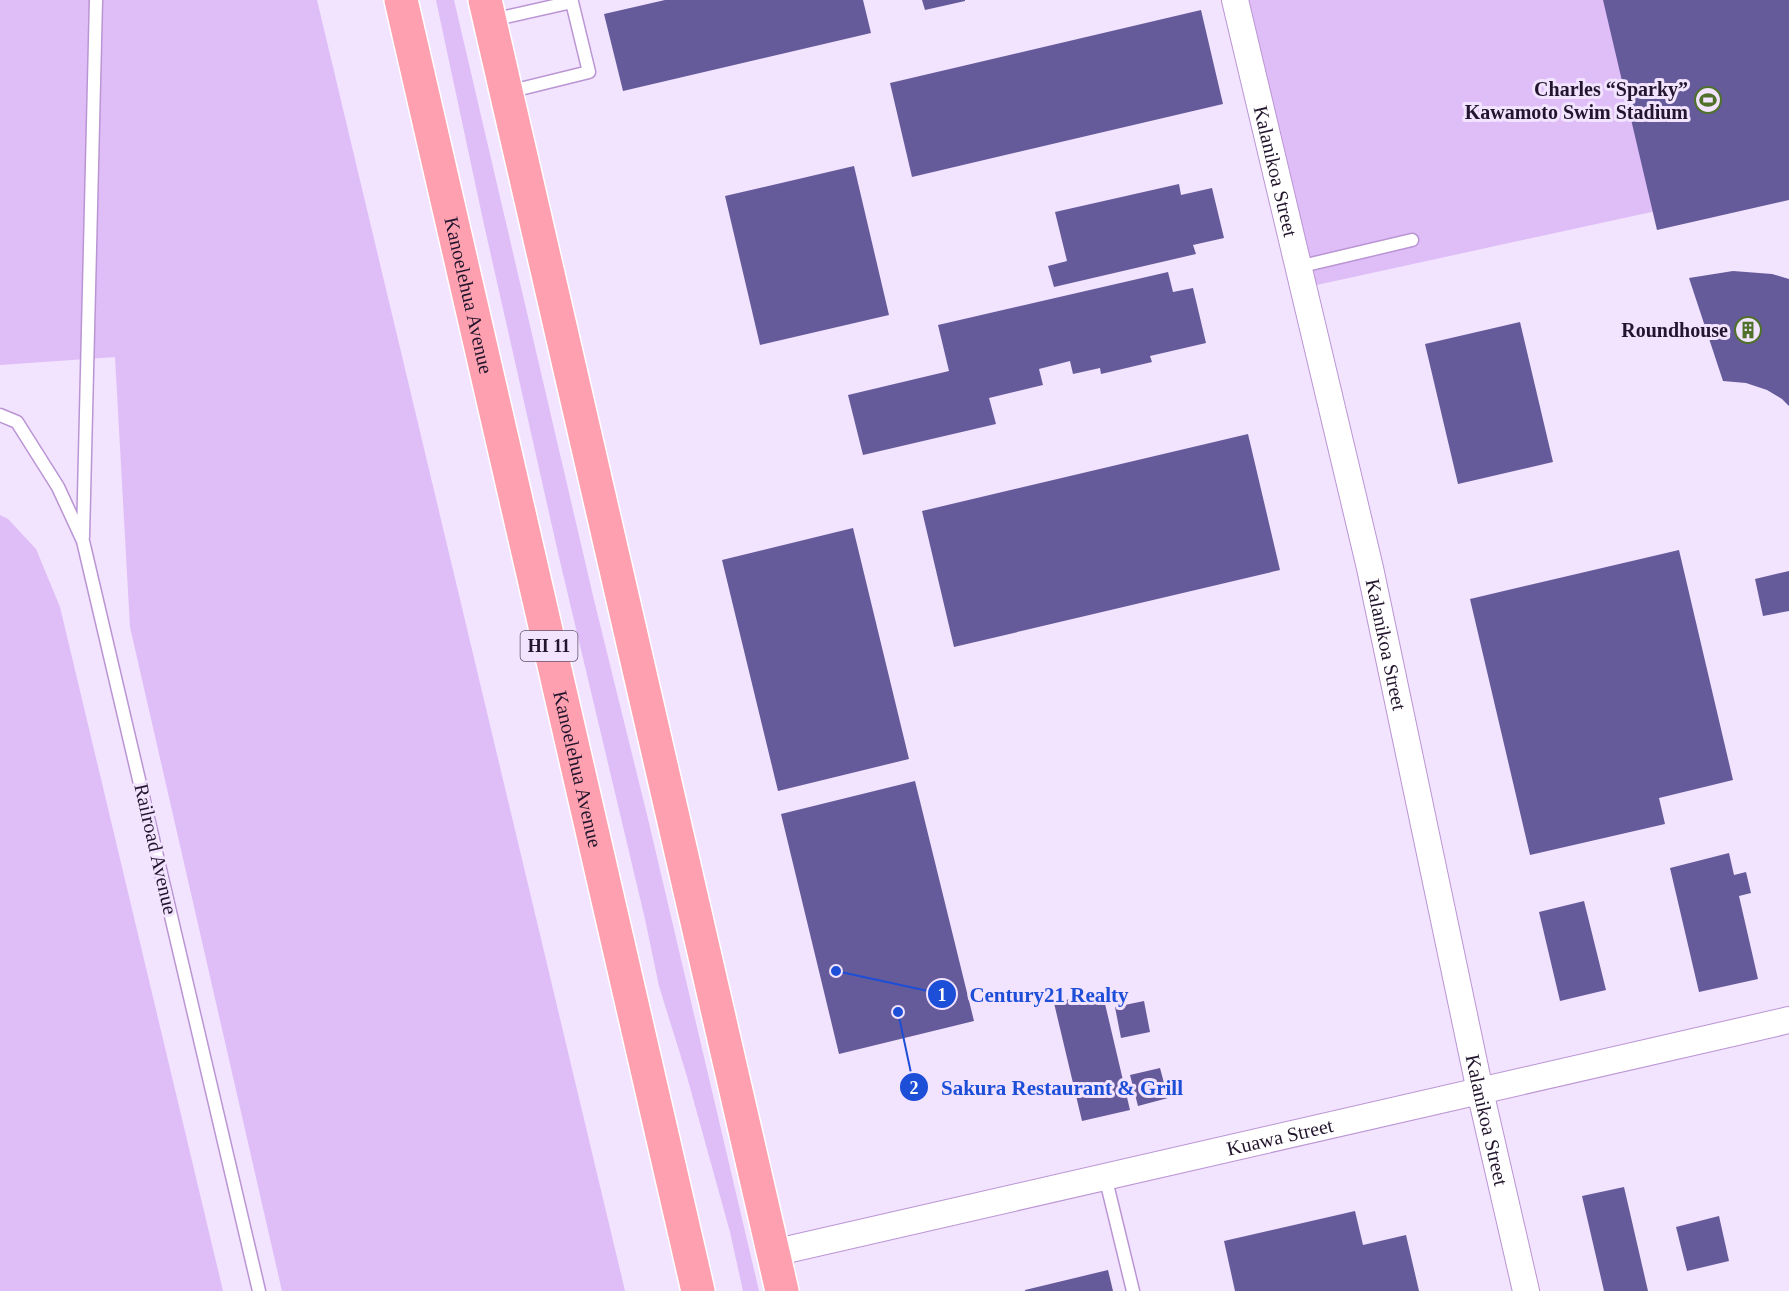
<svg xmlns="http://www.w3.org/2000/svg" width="1789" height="1291" font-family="'Times New Roman',serif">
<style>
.green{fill:#dfbdf7}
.building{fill:#665b9a}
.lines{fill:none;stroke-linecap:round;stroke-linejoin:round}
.service-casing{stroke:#ba95d4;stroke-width:15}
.minor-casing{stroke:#ba95d4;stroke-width:28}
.trunk-casing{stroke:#fff;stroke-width:36}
.service{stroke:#fff;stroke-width:12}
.minor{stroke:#fff;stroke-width:26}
.trunk{stroke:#fea0b0;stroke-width:33}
.labels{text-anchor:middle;stroke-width:6;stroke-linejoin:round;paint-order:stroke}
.shield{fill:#f2e3fe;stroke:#61536c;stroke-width:1.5}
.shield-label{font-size:18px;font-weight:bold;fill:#23152d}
.poi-label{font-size:20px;font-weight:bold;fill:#23152d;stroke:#f2e3fe;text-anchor:end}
.street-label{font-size:20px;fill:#23152d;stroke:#f2e3fe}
.leader{fill:none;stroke:#1d4ed8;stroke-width:2}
.callout-dot{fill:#1d4ed8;stroke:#f2e3fe;stroke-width:2}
.mark-label{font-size:18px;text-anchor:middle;font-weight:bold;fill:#fff}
.callout-label{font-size:21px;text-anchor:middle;font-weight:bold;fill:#1d4ed8;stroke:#f2e3fe;stroke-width:6;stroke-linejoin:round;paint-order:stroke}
</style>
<rect width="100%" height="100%" fill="#f2e3fe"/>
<path class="green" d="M0 0H317L625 1291H282L130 627 115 357 0 365Z
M436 0H454L594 600 648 819 759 1291H743L730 1232 686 1073 659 986 645 919 559 557 483 220Z
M1247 0H1789V182L1312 286Z
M0 515 8 519 36 549 60 607 223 1291H0Z"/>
<path class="building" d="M665 0H863L871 33 623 91 604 14Z
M922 0H965V1L925 10Z
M1603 0H1789V200L1657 230Z
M1201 10 1223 104 912 177 890 83Z
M854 166 889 315 760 345 725 196Z
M1179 184 1181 195 1212 188 1224 238 1193 245 1196 254 1054 287 1048 266 1067 261 1055 212Z
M1733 271 1772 274 1789 279V406L1782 399 1767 390 1746 383 1723 381 1689 278Z
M1168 272 1173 292 1193 288 1206 343 1150 356 1152 362 1101 374 1100 368 1073 374 1070 361 1039 369 1043 385 989 398 996 424 863 455 848 395 949 371 938 325Z
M1520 322 1553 462 1458 484 1425 344Z
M1248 434 1280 570 954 647 922 511Z
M853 528 909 759 778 791 722 560Z
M1679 550 1733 780 1659 798 1665 824 1530 855 1470 599Z
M1789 571V611L1763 616 1755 579Z
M915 781 974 1021 839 1054 781 814Z
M1729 853 1734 875 1746 872 1751 893 1739 896 1758 979 1699 992 1670 868Z
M1584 901 1606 990 1560 1001 1539 912Z
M1102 991 1130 1110 1082 1121 1054 1003Z
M1144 1001 1150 1032 1121 1038 1115 1007Z
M1160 1068 1168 1098 1138 1106 1130 1075Z
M1624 1187 1648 1291H1604L1582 1196Z
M1355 1211 1363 1245 1406 1235 1419 1291H1235L1224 1241Z
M1719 1216 1729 1261 1687 1271 1676 1227Z
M1108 1270 1113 1291H1025V1290Z"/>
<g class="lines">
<defs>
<path id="service" d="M492 20 572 2 589 72 508 92
M1298 267 1412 240
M0 415 17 422 58 487 83 541 259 1291
M83 537 96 0
M1105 1176 1133 1291"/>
<g id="minor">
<path id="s1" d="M1235 0 1370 568 1480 1091 1526 1291"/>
<path id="s2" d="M773 1253 1789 1020"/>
</g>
<g id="trunk">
<path id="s3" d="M401 0 698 1291"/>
<path d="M485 0 782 1291"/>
</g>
</defs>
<use href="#service" class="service-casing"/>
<use href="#minor" class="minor-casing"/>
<use href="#trunk" class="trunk-casing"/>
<use href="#service" class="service"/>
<use href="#minor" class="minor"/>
<use href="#trunk" class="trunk"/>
</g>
<defs>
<symbol id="stadium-ring" viewBox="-11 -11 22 22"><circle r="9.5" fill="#f2e3fe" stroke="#4f7129" stroke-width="1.5"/><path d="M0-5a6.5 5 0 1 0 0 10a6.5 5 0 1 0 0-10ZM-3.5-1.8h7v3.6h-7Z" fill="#4f7129"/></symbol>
<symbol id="building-ring" viewBox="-11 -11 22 22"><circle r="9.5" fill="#f2e3fe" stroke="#4f7129" stroke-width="1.5"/><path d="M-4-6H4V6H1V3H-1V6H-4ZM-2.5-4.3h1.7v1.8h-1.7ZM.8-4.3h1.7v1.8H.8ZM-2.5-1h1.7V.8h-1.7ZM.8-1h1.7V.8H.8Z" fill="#4f7129"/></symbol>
</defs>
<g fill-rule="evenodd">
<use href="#stadium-ring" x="1693" y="85" width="30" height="30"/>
<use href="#building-ring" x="1733" y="315" width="30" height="30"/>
</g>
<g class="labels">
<rect class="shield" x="520.5" y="631" width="57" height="30" rx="4.5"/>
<g class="shield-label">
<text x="549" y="652">HI 11</text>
</g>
<g class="poi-label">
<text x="1688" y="96">Charles “Sparky”<tspan x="1688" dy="23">Kawamoto Swim Stadium</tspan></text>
<text x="1728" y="337">Roundhouse</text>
</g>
<g class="street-label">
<text dy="7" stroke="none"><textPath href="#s1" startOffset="176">Kalanikoa Street</textPath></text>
<text dy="7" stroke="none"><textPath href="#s3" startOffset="303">Kanoelehua Avenue</textPath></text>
<text dy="7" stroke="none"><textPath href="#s1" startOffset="662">Kalanikoa Street</textPath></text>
<text dy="7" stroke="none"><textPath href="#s3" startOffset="789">Kanoelehua Avenue</textPath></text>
<text transform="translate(156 849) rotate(77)" y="7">Railroad Avenue</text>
<text dy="7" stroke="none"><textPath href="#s1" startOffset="1148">Kalanikoa Street</textPath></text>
<text dy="7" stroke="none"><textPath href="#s2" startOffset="520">Kuawa Street</textPath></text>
</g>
</g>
<path class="leader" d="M836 971L942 994M898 1012L914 1087"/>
<g class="callout-dot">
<circle cx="836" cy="971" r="6"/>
<circle cx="898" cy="1012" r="6"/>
<circle cx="942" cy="994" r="15"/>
<circle cx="914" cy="1087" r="15"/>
</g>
<g class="mark-label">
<text x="942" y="1001">1</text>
<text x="914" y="1094">2</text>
</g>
<g class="callout-label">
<text x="1049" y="1002">Century21 Realty</text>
<text x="1062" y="1095">Sakura Restaurant &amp; Grill</text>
</g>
</svg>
